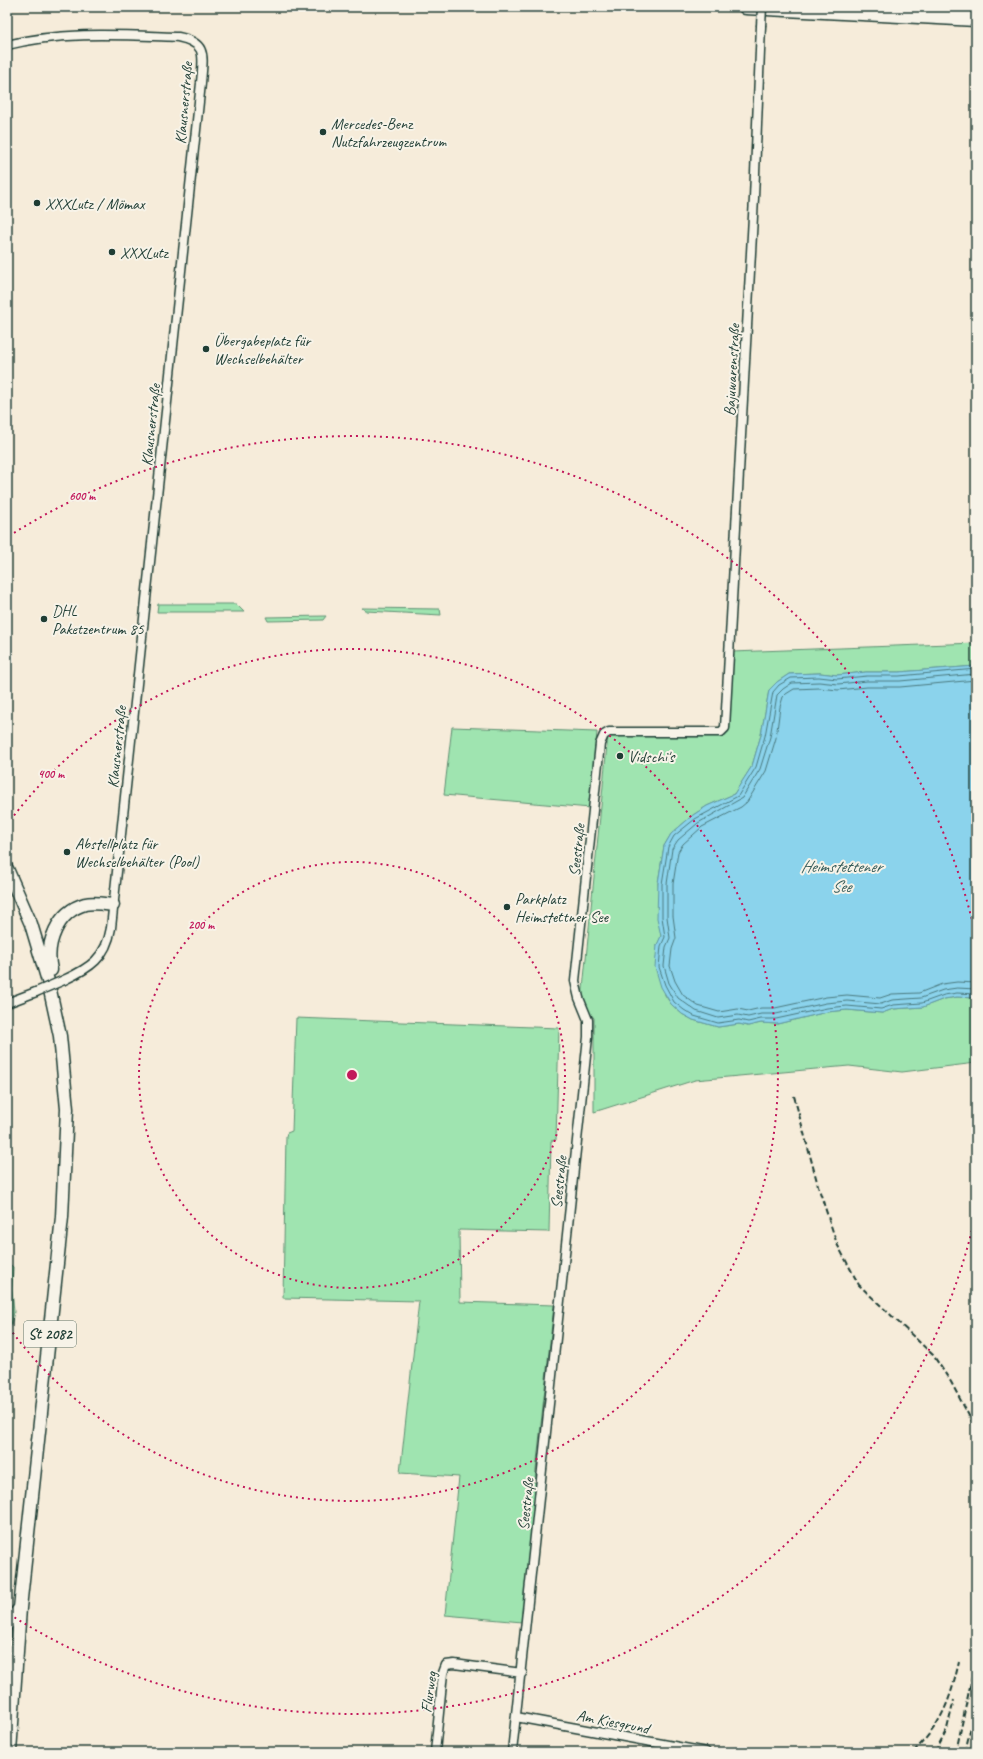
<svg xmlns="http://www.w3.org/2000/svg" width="983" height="1759" font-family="Caveat,sans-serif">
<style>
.green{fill:#9fe4b0;stroke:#5f9072}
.water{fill:#8bd3ec;stroke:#6097a2}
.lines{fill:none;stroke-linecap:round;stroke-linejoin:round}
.shore{stroke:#4a797e;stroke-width:1}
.minor-casing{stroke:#1f3d34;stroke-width:11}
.primary-casing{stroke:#1f3d34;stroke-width:15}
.motorway-casing{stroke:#1f3d34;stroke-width:17}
.minor{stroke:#f7f3e8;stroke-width:8}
.primary{stroke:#f7f3e8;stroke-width:12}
.motorway{stroke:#f7f3e8;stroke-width:14}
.rail{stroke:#1f3d34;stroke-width:2;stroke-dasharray:6 3;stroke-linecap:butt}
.minor-bridge-casing{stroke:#1f3d34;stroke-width:11;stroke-linecap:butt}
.minor-bridge{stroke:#f7f3e8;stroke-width:8}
.ring{fill:none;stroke:#c2185b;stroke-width:2;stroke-dasharray:2 4}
.poi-dot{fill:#1f3d34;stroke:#f7f3e8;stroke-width:1.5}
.labels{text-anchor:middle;stroke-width:4;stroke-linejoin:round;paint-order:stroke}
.shield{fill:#f7f3e8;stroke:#60746a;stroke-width:1}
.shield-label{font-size:15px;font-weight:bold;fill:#1f3d34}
.street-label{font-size:16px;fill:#1f3d34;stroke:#f7f3e8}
.poi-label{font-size:16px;fill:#1f3d34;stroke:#f7f3e8;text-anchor:start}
.water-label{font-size:17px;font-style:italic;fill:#355b59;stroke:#f7f3e8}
.centre{fill:#c2185b;stroke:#f7f3e8;stroke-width:2}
.ring-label{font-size:12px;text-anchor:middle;font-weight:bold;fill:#c2185b;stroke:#f7f3e8;stroke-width:4;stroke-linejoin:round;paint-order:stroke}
</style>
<rect width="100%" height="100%" fill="#f6ecda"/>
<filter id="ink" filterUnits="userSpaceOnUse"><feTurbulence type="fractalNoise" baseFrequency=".025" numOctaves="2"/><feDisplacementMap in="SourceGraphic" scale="8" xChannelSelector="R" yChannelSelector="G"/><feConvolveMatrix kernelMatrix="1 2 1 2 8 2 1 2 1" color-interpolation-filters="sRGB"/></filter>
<g filter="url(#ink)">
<path class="green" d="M158 604H236L244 612H157Z
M362 608 440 609 441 615 366 611Z
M326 616 323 620 268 621 266 617Z
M976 643V666L899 672H866L837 675 820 673 789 674 777 682 769 690 761 735 752 766 734 794 707 806 693 815 671 834 664 846 658 883 661 937 657 945 665 995 671 1004 682 1014 693 1020 718 1027 739 1024 748 1026 761 1023 777 1024 827 1012 847 1010 882 1013 893 1009 923 1007 944 999 957 997 976 998V1063L902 1072 849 1066 695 1080 594 1112V1018L584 1006 582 999 608 735H725L732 652Z
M452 727 597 732 590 808 444 795Z
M296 1018 559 1028 556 1140 551 1141 549 1232 459 1230 460 1302 554 1305 535 1479 530 1480 536 1483 522 1622 445 1615 459 1477 400 1473 419 1301 283 1298 286 1136 287 1133 292 1131Z
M7 1262 13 1267 12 1289 14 1312 7 1342Z"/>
<path class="water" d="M976 666V998L957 997 944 999 923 1007 893 1009 882 1013 847 1010 827 1012 777 1024 761 1023 748 1026 739 1024 718 1027 693 1020 682 1014 671 1004 661 987 655 967 657 945 661 936 657 918 658 883 664 846 671 834 693 815 707 806 734 794 752 766 761 735 769 690 777 682 789 674 820 673 837 675 866 672H899Z"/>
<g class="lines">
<path class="shore" d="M976 669 899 676H867L837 679 819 677 791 678 779 685 773 692 765 736 756 767 738 796 695 819 674 836 668 847 662 884V917L665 937 661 946 659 967 665 985 674 1002 684 1010 694 1016 718 1023 739 1020 748 1022 761 1019H776L827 1008 847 1006 881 1009 893 1005 922 1003 944 995 957 993 976 994
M976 674 900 681H867L838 684 819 682 792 683 783 689 777 695 770 737 760 769 742 798 698 823 678 840 672 849 667 884V917L670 938 666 947 664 966 669 983 678 998 696 1011 718 1018 738 1015 748 1017 761 1014H776L826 1003 847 1001 881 1004 892 1000 921 998 943 990 957 988 976 989
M976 680 900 687H867L838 690 819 688 794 689 786 694 783 697 780 707 776 738 766 771 747 802 741 807 702 827 683 844 678 852 673 884V916L676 938 672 949 670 966 675 981 683 995 698 1006 719 1012 738 1009 748 1011 761 1008H775L826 997 847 995 880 998 892 994 919 993 942 984 957 982 976 983"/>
<defs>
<path id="minor" d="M7 45C62 31 121 35 178 37 208 43 203 56 201 83L111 928C106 958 90 968 64 980
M7 1003 36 992
M516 1717 706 1752
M435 1752 443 1673 446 1665 454 1664 522 1673
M512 1752 588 1037V1020L579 998 575 981 600 744 604 735 609 732H721L725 728 754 198 761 26"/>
<path id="primary" d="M7 869 31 924 48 981 60 1036 67 1109 62 1217 20 1608 10 1752
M51 970C45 944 57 912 85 904 94 902 104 904 113 905
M7 1624 20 1608"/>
<path id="motorway" d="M746 7 976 19"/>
</defs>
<use href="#minor" class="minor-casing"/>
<use href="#primary" class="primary-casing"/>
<use href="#motorway" class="motorway-casing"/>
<use href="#minor" class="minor"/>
<use href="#primary" class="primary"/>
<use href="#motorway" class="motorway"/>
<path class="rail" d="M794 1096 819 1189 837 1244 859 1285 933 1355 951 1382 976 1429
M620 1752H621
M913 1752C942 1724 950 1701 959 1662
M935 1752 947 1729 954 1700
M956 1752 976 1658
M965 1752 976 1705"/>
<defs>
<path id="minor-bridge" d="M761 26 762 7
M36 992 64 980"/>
</defs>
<use href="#minor-bridge" class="minor-bridge-casing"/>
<use href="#minor-bridge" class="minor-bridge"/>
</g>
</g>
<g class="ring">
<circle cx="352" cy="1075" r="213"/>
<path d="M7 825A426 426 0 1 1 7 1325"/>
<path d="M976 1213A639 639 0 0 1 9 1614M9 536A639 639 0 0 1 976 937"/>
</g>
<g class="poi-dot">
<circle cx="323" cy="132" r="4"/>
<circle cx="37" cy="203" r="4"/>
<circle cx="112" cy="252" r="4"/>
<circle cx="206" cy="349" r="4"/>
<circle cx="44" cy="619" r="4"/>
<circle cx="620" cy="756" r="4"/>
<circle cx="67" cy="852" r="4"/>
<circle cx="507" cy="907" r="4"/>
</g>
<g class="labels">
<rect class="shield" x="24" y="1321" width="52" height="26" rx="3"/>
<g class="shield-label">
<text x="50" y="1339">St 2082</text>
</g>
<g class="street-label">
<text transform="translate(183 103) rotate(-85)" y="6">Klausnerstraße</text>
<text transform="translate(731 370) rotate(-87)" y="6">Bajuwarenstraße</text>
<text transform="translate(150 425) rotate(-84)" y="6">Klausnerstraße</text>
<text transform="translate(116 747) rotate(-84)" y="6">Klausnerstraße</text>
<text transform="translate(576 850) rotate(-84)" y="6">Seestraße</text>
<text transform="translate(558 1182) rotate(-84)" y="6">Seestraße</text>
<text transform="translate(525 1504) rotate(-84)" y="6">Seestraße</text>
<text transform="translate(428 1692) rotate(-82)" y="6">Flurweg</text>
<text transform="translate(613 1721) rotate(11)" y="6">Am Kiesgrund</text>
</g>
<g class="poi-label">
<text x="331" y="129">Mercedes-Benz<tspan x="331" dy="18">Nutzfahrzeugzentrum</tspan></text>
<text x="45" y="209">XXXLutz / Mömax</text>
<text x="120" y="258">XXXLutz</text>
<text x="214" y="346">Übergabeplatz für<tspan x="214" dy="18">Wechselbehälter</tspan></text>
<text x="52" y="616">DHL<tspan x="52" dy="18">Paketzentrum 85</tspan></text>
<text x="628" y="762">Vidschi's</text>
<text x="75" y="849">Abstellplatz für<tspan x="75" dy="18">Wechselbehälter (Pool)</tspan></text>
<text x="515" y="904">Parkplatz<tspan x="515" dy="18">Heimstettner See</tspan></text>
</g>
<g class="water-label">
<text x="841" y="872">Heimstettener<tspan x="841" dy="20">See</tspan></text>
</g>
</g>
<circle cx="352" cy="1075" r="6" class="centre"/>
<g class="ring-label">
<text x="82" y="500">600 m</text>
<text x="51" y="778">400 m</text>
<text x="201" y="929">200 m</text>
</g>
<rect width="983" height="1759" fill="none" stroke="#f7f3e8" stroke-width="24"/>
<rect x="12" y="12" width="959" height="1735" fill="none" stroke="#1f3d34" stroke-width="1.5" filter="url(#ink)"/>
</svg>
